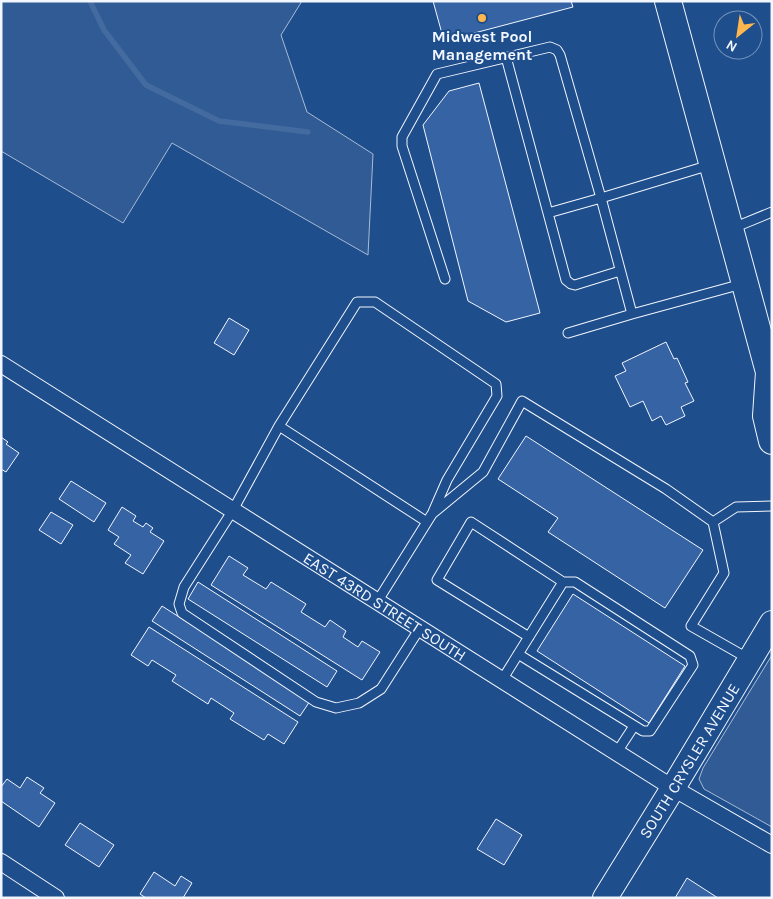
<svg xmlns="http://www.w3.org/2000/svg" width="773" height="899" font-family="Karla,sans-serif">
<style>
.built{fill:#305b95;stroke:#a8bbd7}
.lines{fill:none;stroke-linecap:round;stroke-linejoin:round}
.stream{stroke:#446ba0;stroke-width:5.5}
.building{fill:#3563a3;stroke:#f2f6ff}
.lane-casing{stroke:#f2f6ff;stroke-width:11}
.street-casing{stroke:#f2f6ff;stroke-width:18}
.secondary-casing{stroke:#f2f6ff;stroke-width:26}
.primary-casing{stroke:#f2f6ff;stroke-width:28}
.lane{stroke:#1f4e8c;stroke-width:9}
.street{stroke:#1f4e8c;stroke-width:16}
.secondary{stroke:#1f4e8c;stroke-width:24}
.primary{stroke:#1f4e8c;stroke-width:26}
.poi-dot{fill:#ffb74d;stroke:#1f4e8c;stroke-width:2}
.labels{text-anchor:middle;stroke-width:4;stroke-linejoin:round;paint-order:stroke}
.poi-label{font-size:16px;font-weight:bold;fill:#f2f6ff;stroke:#1f4e8c}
.street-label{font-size:16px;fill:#f2f6ff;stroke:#1f4e8c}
</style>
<rect width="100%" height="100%" fill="#1f4e8c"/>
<path class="built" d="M1 1H302L281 35 307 112 373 154 368 255 172 143 123 223 1 151Z
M772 655V827L704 789 699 779 703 768Z"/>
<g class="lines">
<path class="stream" d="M90 1 104 30 146 85 219 121 308 132"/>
</g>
<path class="building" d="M433 1H571L573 7 444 41Z
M479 83 540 313 506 322 468 301 423 125 449 91Z
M229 318 249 330 234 355 214 343Z
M666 342 674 359 677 358 688 382 685 383 694 401 681 407 685 416 666 425 661 416 652 421 643 401 630 407 615 376 626 371 622 363Z
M526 436 703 550 665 608 548 532 558 518 498 479Z
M1 437 8 442 6 444 19 453 6 472 1 469Z
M71 481 106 503 94 522 59 499Z
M122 507 136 516 133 521 143 527 146 523 153 528 150 532 164 541 143 574 125 563 131 555 114 544 119 537 108 530Z
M51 512 73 525 61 544 39 530Z
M229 556 248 568 243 575 266 589 271 582 306 604 301 612 325 627 330 620 346 631 343 637 358 647 362 641 380 652 362 680 211 585Z
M198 582 337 671 327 687 188 599Z
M573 594 685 666 649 723 537 651Z
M162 606 310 701 300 716 152 621Z
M149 627 298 722 284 744 268 734 264 740 230 719 234 713 211 698 208 704 172 681 176 675 152 660 148 666 131 655Z
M27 777 44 788 40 793 55 803 39 827 1 801V787L7 779 20 788Z
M496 819 522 835 504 865 477 849Z
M80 823 114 845 99 867 65 845Z
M154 872 175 886 181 876 192 883 183 898H146L140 894Z
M687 878 718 898H675Z"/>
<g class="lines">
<defs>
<path id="lane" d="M506 57 566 280 571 284 575 285 620 271
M548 213 601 198 632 314 742 284
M733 228 772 212
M445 279 402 146V137L437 74 550 47 557 50 560 55 601 198 710 165
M568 333 632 314
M279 426 357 302H375L496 384 497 396 447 480 433 512
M377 602 432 514 483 472 522 401 666 489 713 522
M420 628 381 689 359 703 336 708 316 702 182 613 179 604 184 587 233 510 279 426 427 522
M529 637 437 580 471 522 563 582
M749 659 691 626 724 573 713 522 736 507 772 506
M502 680 563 582H575L690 656 693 665 650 731H643L518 654
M617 752 634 726"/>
<g id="street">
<path id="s1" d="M1 364 673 788 772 845"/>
<path d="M1 862 56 898"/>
</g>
<g id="secondary">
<path id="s2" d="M605 898 673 788 772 623"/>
</g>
<path id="primary" d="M668 1 769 372 766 416 772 441"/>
</defs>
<use href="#lane" class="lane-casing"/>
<use href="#street" class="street-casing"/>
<use href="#secondary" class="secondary-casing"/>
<use href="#primary" class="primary-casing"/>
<use href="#lane" class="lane"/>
<use href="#street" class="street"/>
<use href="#secondary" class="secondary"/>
<use href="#primary" class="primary"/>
</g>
<circle class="poi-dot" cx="482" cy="18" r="5"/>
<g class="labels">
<g class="poi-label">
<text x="482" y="42">Midwest Pool<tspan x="482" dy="18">Management</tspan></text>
</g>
<g class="street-label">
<text dy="6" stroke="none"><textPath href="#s1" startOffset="454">EAST 43RD STREET SOUTH</textPath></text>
<text dy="6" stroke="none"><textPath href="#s2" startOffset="161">SOUTH CRYSLER AVENUE</textPath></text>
</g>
</g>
<rect width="773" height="899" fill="none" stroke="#f2f6ff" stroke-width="5"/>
<g transform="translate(738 35) rotate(210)"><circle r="24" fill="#1f4e8c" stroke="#7391ba"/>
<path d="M0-4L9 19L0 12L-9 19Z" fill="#ffb74d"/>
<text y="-8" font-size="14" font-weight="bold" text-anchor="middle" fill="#f2f6ff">N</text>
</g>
</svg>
